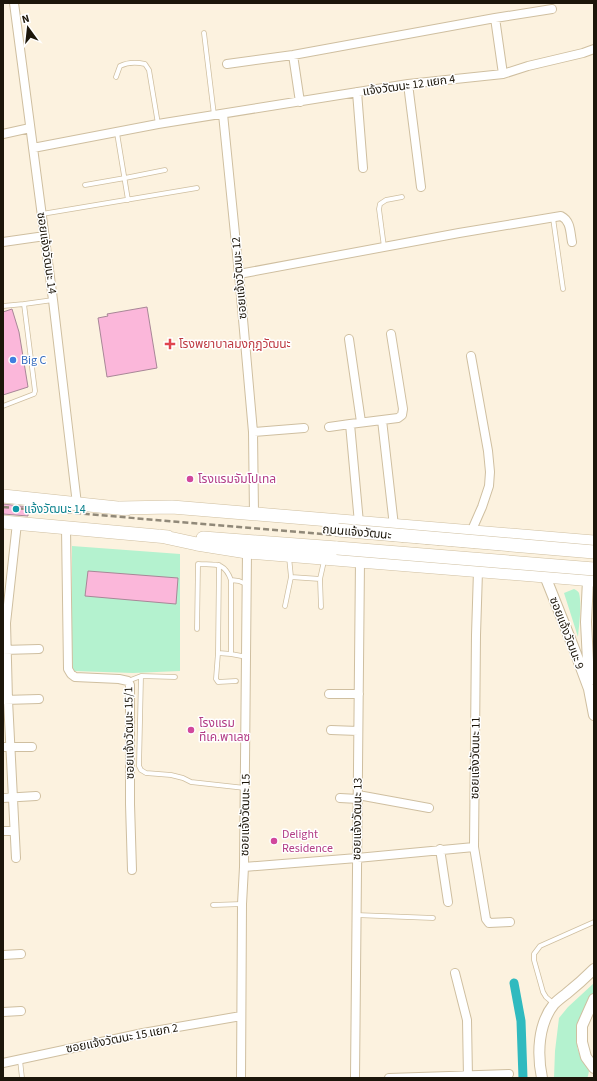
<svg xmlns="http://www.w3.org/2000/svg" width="597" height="1081" font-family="'Source Sans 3','Noto Sans Thai',sans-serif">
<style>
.green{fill:#b4f2cf}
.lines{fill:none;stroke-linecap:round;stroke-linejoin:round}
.canal{stroke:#30babf;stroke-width:9}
.building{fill:#fbb7da;stroke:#a88797}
.service-casing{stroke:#cfbfa0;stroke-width:5.5}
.minor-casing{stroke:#cfbfa0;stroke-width:10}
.tertiary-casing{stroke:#cfbfa0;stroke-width:12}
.primary-casing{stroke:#cfbfa0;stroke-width:14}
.service{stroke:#fff;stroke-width:4}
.minor{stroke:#fff;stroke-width:8}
.tertiary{stroke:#fff;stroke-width:10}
.primary{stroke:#fff;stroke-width:13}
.rail{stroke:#918979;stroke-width:2.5;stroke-dasharray:6 3;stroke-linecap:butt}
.primary-bridge-casing{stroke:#cfbfa0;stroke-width:14;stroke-linecap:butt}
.primary-bridge{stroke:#fff;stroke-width:13}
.health-dot{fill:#e0444e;stroke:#fff;stroke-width:1.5}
.shop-dot{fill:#3f7fe0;stroke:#fff;stroke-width:1.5}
.hotel-dot{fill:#d1479c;stroke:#fff;stroke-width:1.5}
.culture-dot{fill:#0f9aa8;stroke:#fff;stroke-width:1.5}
.labels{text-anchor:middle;stroke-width:3;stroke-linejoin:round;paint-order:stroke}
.street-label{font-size:12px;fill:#1c160a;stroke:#fff}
.health-label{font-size:12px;fill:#be3a42;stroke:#fff;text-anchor:start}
.shop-label{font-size:12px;fill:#366cbe;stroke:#fff;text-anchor:start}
.hotel-label{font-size:12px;fill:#b23c85;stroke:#fff;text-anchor:start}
.culture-label{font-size:12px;fill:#0d838f;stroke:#fff;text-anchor:start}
</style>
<rect width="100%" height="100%" fill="#fcf2df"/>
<path class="green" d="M72 546 180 554V671L133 673 74 671 72 666Z
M574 589C577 591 577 590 579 593 582 604 579 626 578 637L564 593Z
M594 983V993L578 1030 577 1047 581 1059 587 1065 589 1071 588 1076 587 1078H554L555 1051 559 1018 568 1007Z"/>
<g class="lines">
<path class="canal" d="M514 983 521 1021 523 1078"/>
</g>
<path class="building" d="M147 307 157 368 107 377 98 318 108 316 107 314Z
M12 309 19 332 28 387 3 395V312Z
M3 504 28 507V516L3 514Z
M88 571 178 578 176 604 85 596Z"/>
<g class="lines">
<defs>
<path id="service" d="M204 33 214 115
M116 77 120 66C128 62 136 62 145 64L149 70 158 124
M117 133 128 200
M85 185 125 178 165 170
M42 214 197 188
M553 218 563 289
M384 247 379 209 380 204 386 200 402 197
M24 304 53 300
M3 306 24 304 35 391 34 394 3 406
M289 557 291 577
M219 565 218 653 216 679 218 682 236 681
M231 580V654
M285 606 291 577 320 579
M321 607 320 579 324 561
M197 629 198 564C215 565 224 561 231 580L239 581 246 584
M218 653 231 654 247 657
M141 676 139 766 141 770 146 773 171 775 183 778 191 782 245 788
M128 681 141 676 175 677
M213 905 242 904
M356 915 433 918
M553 1003 546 997 543 992 534 960V954L540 946 594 922
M20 1060 22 1078"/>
<path id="minor" d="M14 3 53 300 77 504
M495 18 503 74
M293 55 300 102
M227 64 293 55 495 18 552 9
M408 84 421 187
M357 92 363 168
M223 114 239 274 253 432 254 514
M3 134 30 128
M33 148 158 124 408 84 503 74 528 66 583 53 594 49
M3 242 45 236
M239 274 459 233 561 216C571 221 570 232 572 242
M349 339 361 422
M382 420 394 526
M329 427 350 424
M253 432 304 428
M359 523 350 424 398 418 402 415 403 409 391 334
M66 528 68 669 71 674 75 677 119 679 128 681 130 685V804L132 870
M471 532 482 507 489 486 490 472 488 451 471 356
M478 571 476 635 474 847 486 919 489 923 510 922
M3 650 39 649
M329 694H359
M4 700 39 699
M331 730 358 731
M3 747H32
M358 795 429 808
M3 798 36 796
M340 798 358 799
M3 831H14
M440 849 448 902
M16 858 8 700 6 623 17 523
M244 867 357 858 474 847
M3 955 21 954
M455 973 467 1020 468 1078
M3 1012 21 1011
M3 1063 143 1033 241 1016
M241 1078 242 904 244 867 247 552
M355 1078 360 561
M389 1078 509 1074"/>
<path id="tertiary" d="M545 576 573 646 589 689 594 715
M588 580 586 622 589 681
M594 999 582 1026V1042L586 1057 594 1068
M542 1078C537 1054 538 1024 554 1004 558 1000 562 997 566 994 576 986 585 978 594 969"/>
<path id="primary" d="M3 496 127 509
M120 508 172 507 594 542
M3 522 168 537
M160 536 197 544 247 552 594 580
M203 538 337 548"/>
</defs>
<use href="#service" class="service-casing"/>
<use href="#minor" class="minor-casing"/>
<use href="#tertiary" class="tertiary-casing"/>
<use href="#primary" class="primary-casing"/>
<use href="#service" class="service"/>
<use href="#minor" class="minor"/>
<use href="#tertiary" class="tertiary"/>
<use href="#primary" class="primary"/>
<path class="rail" d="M3 507 594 557"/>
<defs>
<path id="primary-bridge" d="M338 530 594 552
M337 548 594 569"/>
</defs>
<use href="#primary-bridge" class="primary-bridge-casing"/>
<use href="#primary-bridge" class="primary-bridge"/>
</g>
<path class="health-dot" d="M168 338h4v4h4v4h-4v4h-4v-4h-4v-4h4z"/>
<circle class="shop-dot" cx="13" cy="360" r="4"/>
<g class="hotel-dot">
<circle cx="190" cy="479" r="4"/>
<circle cx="191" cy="730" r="4"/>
<circle cx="274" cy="841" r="4"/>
</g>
<circle class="culture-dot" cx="16" cy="509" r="4"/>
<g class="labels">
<g class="street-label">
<text transform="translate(409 85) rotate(-8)" y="4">แจ้งวัฒนะ 12 แยก 4</text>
<text transform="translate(47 253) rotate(82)" y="4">ซอยแจ้งวัฒนะ 14</text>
<text transform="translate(239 278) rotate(-95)" y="4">ซอยแจ้งวัฒนะ 12</text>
<text transform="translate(357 532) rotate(5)" y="4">ถนนแจ้งวัฒนะ</text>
<text transform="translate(567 633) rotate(69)" y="4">ซอยแจ้งวัฒนะ 9</text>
<text transform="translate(129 733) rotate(-91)" y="4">ซอยแจ้งวัฒนะ 15/1</text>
<text transform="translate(475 758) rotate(-89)" y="4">ซอยแจ้งวัฒนะ 11</text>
<text transform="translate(245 815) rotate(-89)" y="4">ซอยแจ้งวัฒนะ 15</text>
<text transform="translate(357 819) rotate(-89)" y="4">ซอยแจ้งวัฒนะ 13</text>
<text transform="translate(122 1038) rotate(-11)" y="4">ซอยแจ้งวัฒนะ 15 แยก 2</text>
</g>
<g class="health-label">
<text x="179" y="348">โรงพยาบาลมงกุฎวัฒนะ</text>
</g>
<g class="shop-label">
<text x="21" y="364">Big C</text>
</g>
<g class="hotel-label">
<text x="198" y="483">โรงแรมจัมโปเทล</text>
<text x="199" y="727">โรงแรม<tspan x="199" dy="14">ทีเค.พาเลซ</tspan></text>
<text x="282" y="838">Delight<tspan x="282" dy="14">Residence</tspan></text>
</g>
<g class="culture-label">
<text x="24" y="513">แจ้งวัฒนะ 14</text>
</g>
</g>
<rect width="597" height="1081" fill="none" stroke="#1c160a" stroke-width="8"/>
<g transform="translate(28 28) rotate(345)" stroke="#ffffff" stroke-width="3" paint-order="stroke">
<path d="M0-3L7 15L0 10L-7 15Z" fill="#1c160a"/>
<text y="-6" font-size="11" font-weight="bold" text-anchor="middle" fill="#1c160a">N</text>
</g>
</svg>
